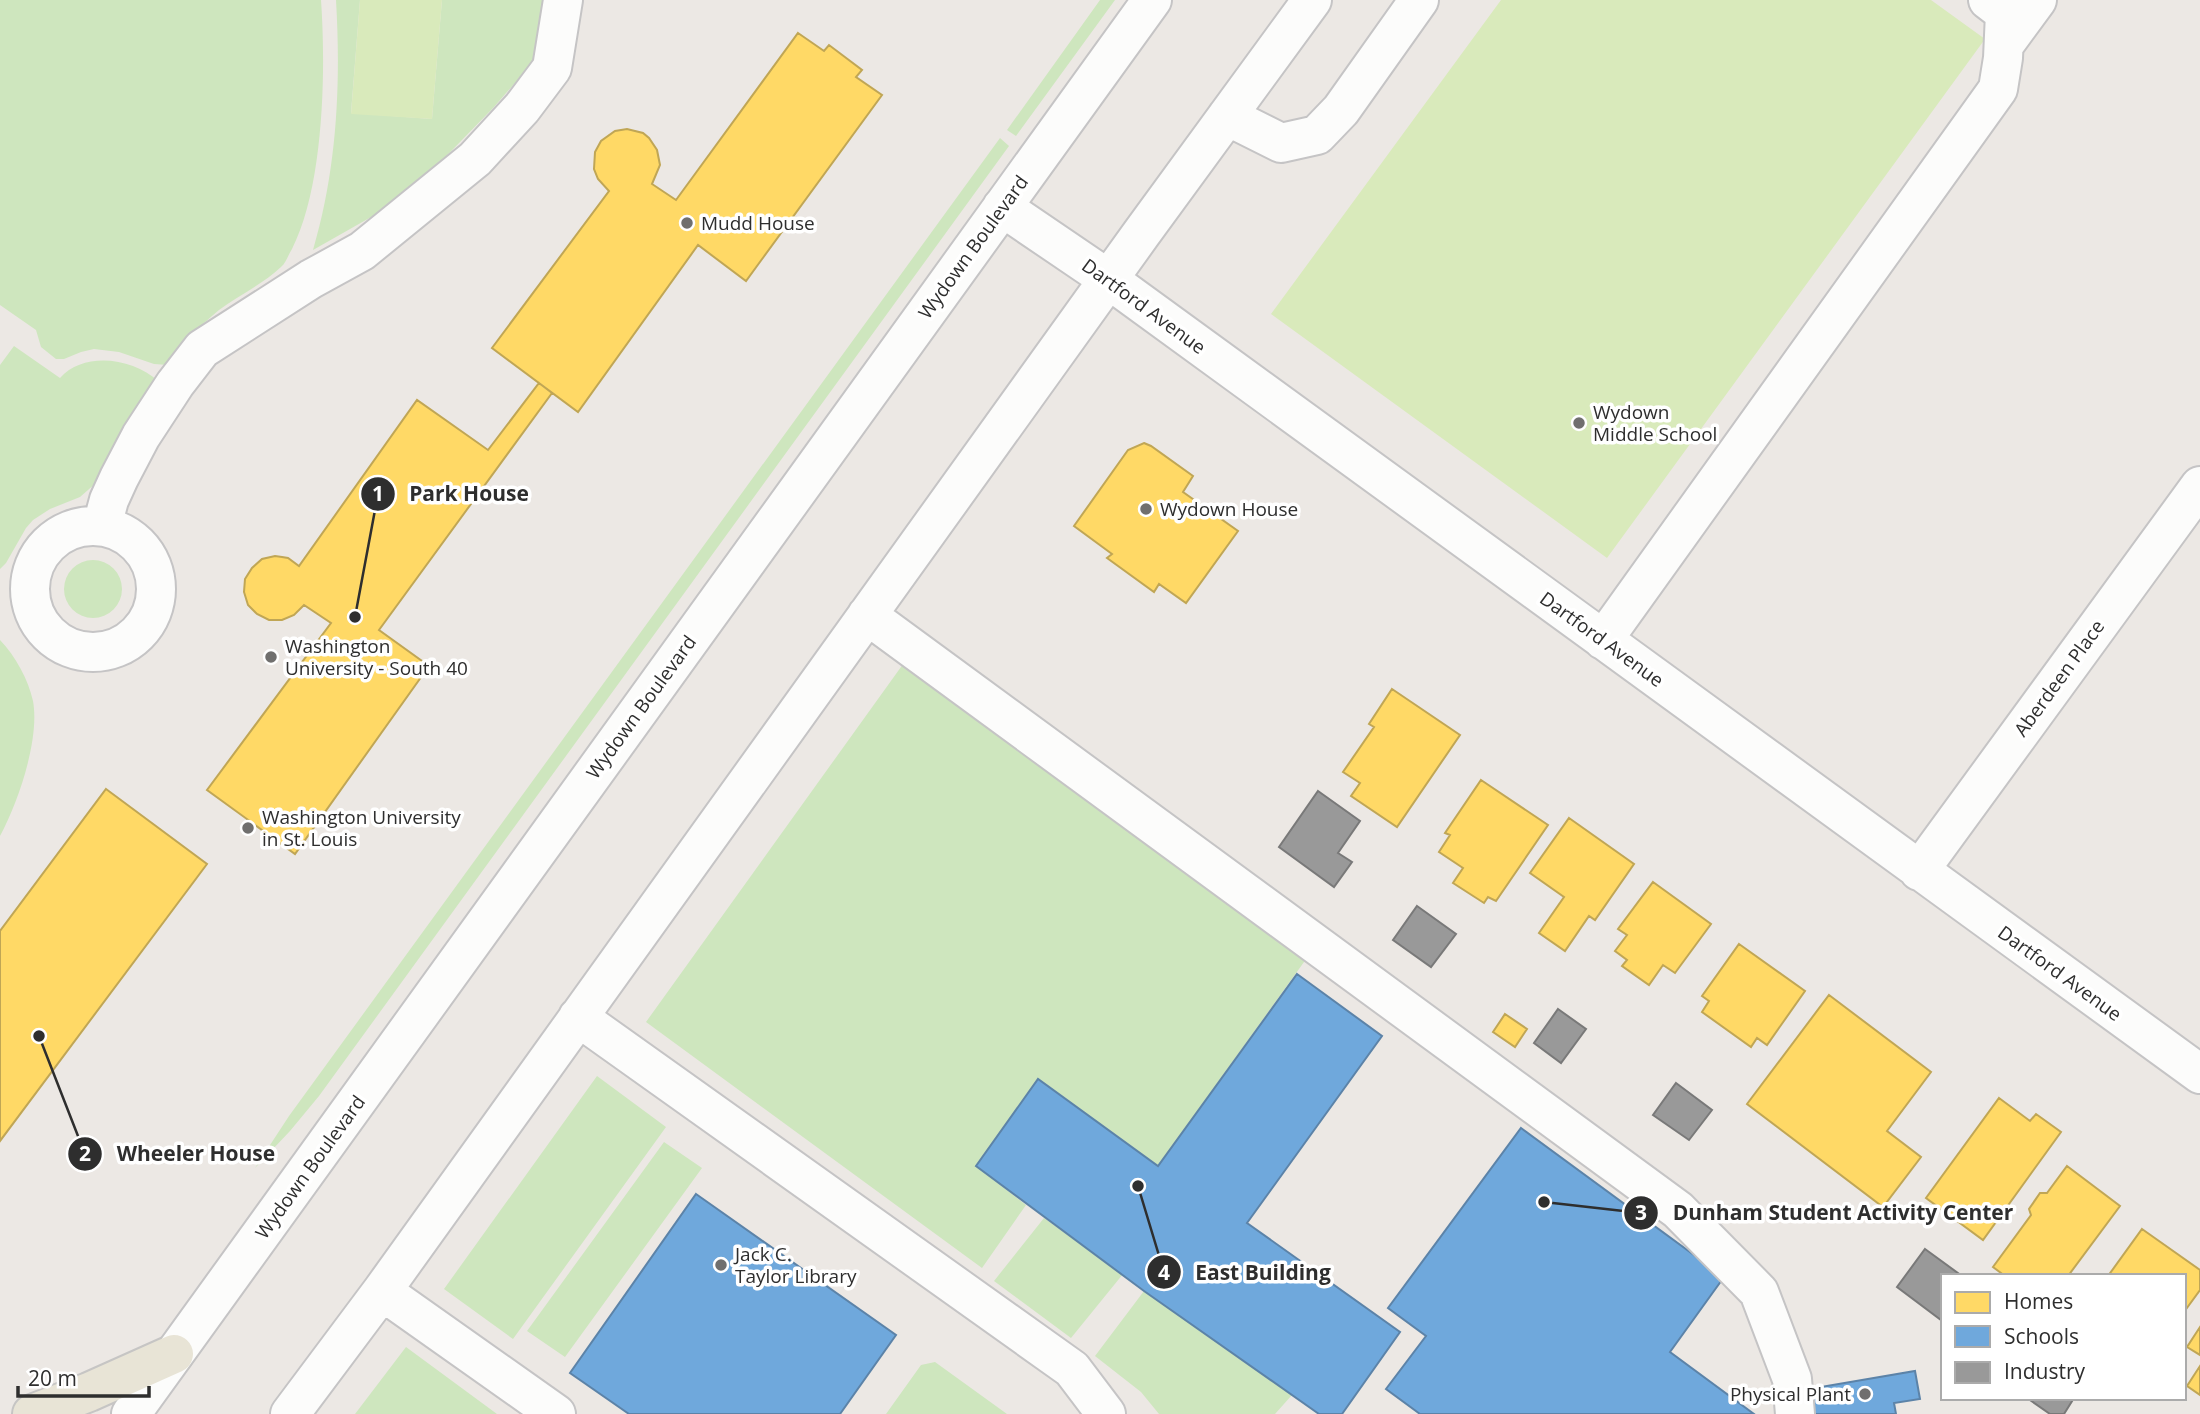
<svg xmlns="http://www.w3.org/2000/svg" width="2200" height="1414" font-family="'Open Sans',sans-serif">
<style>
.green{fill:#cee6be}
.pitch{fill:#d9eabb}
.homes{fill:#ffd966;stroke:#c0a655;stroke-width:2}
.schools{fill:#6fa8dc;stroke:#5c83a8;stroke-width:2}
.industry{fill:#999;stroke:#797979;stroke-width:2}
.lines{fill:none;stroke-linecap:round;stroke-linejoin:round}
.minor-casing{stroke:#c5c4c5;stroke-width:42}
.major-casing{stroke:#c6c5c4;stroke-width:42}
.minor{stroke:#fcfcfb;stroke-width:38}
.major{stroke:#e8e4d6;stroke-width:38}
.poi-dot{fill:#706f6e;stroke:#fff;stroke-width:2.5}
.labels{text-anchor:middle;stroke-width:7;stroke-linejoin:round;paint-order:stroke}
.poi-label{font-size:19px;fill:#2e2e2e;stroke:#fff;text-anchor:start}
.street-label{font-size:19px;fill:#2e2e2e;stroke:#fff}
.leader{fill:none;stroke:#2e2e2e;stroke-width:2.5}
.callout-dot{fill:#2e2e2e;stroke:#fff;stroke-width:2.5}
.mark-label{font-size:21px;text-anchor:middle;font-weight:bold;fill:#fff}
.callout-label{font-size:21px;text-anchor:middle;font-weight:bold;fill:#2e2e2e;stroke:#fff;stroke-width:7;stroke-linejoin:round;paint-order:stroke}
</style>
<rect width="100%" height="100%" fill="#ece8e4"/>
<path class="green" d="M0 0H321C326 70 324 186 292 249 288 255 286 263 281 267 263 284 239 295 219 310 199 326 183 345 168 365L154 364 119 352 94 349 81 352 64 359H56L41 347 36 330 0 305Z
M336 0H360L351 113 432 119 442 0H544L534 61 494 107 426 177 380 212 313 250C337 169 341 84 336 0Z
M1100 0H1115L1016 136 1007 130Z
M1000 138 1009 146 319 1096 290 1131 255 1168 289 1116Z
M14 346 60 378C84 351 133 358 158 381L96 483 80 497 50 509 33 520 26 528 6 563 0 569V365Z
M64 589a29 29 0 1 1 58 0a29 29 0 1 1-58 0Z
M0 640C16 657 28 679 33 701 40 739 18 803 0 836Z
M906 660 1309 955 1158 1166 1038 1080 976 1166 1026 1205 982 1268 646 1022Z
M597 1076 666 1127 513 1339 444 1289Z
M664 1142 702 1168 565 1357 527 1331Z
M1044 1218 1123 1274 1071 1338 994 1281Z
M1144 1291 1292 1395 1275 1414H1159L1141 1392 1095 1356Z
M406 1347 497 1414H355Z
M935 1362 1007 1414H886L921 1365Z"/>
<path class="pitch" d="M360 0H442L432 119 351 114Z
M1501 0H1931L1985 39 1607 558 1271 314Z"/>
<path class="homes" d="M798 33 824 51 829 45 862 70 856 77 882 95 746 281 698 245 578 412 492 348 609 191 598 179 594 169 595 152 601 141 615 131 627 129 643 133 649 138 657 150 660 165 652 184 676 200Z
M539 383 552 393 379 630 429 666 295 854 207 790 331 623 304 605 294 615 282 620H269L257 614 248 605 244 592 245 579 252 568 262 559 275 556 282 557 288 558 299 566 417 400 488 450Z
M1144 443 1151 446 1193 476 1183 492 1238 531 1186 603 1159 584 1154 592 1107 558 1112 554 1074 526 1128 450Z
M1392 689 1460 735 1397 827 1351 796 1360 783 1343 772 1374 727 1369 724Z
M1481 780 1548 825 1496 901 1488 897 1484 903 1453 883 1463 868 1439 852 1450 835 1445 833Z
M106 789 207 864 0 1141V931Z
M1569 818 1634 864 1595 920 1589 916 1565 951 1539 933 1564 897 1530 873Z
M1653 882 1711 924 1675 973 1663 965 1649 985 1622 966 1627 960 1615 951 1627 935 1618 929Z
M1739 944 1805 991 1767 1045 1757 1038 1751 1047 1702 1012 1709 1001 1702 996Z
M1829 995 1931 1072 1887 1131 1921 1157 1883 1207 1747 1104Z
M1505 1014 1527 1029 1515 1047 1493 1032Z
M1999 1098 2030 1121 2036 1114 2061 1132 1983 1240 1926 1198Z
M2067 1166 2120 1206 2068 1276H2005L1993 1267 2031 1215 2029 1209 2040 1193H2047Z
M2142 1229 2200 1270V1290L2184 1312V1276H2108Z
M2200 1327V1355L2187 1347Z
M2200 1366V1395L2187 1386Z"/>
<path class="schools" d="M1297 974 1382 1036 1247 1223 1400 1332 1342 1414H1319L1144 1291 976 1166 1038 1079 1158 1166Z
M1521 1128 1724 1277 1670 1352 1754 1414H1420L1386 1389 1426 1336 1388 1308Z
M696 1194 896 1335 840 1414H629L570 1373Z
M1915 1371 1920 1399 1894 1403 1896 1414H1813L1809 1389Z"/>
<path class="industry" d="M1318 791 1360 821 1338 853 1352 862 1334 887 1279 847Z
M1417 906 1456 934 1431 967 1393 940Z
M1558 1009 1586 1029 1561 1063 1534 1043Z
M1676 1083 1712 1110 1689 1140 1653 1115Z
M1925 1249 1962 1276H1943V1317L1941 1320 1897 1287Z
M2027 1398H2074L2064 1414H2050Z"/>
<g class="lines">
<defs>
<path id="minor" d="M2004 45 2037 0
M1227 116 1281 143 1317 135 1341 110 1419 0
M1002 207 1108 279 2200 1074
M30 589a63 63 0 1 1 126 0a63 63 0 1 1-126 0Z
M102 526 109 500 119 478 141 436 175 384 202 349 311 279 362 251 475 159 522 108 552 68 563 0
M867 615 1678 1210 1759 1292 1792 1379 1795 1414
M1603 640 1998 89 2003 58 2005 13 1988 0
M1919 871 2200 486
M578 1017 1072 1369 1106 1414
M382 1291 556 1414
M131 1414 1152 0
M290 1414 382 1291 1141 234 1312 0"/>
<path id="major" d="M32 1414 89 1392 174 1354"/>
</defs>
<use href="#minor" class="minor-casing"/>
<use href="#major" class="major-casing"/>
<use href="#minor" class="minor"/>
<use href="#major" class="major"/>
</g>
<g class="poi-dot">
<circle cx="687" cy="223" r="7"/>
<circle cx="1579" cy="423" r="7"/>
<circle cx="1146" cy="509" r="7"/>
<circle cx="271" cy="657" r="7"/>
<circle cx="248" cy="828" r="7"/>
<circle cx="721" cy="1265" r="7"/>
<circle cx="1865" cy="1394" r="7"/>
</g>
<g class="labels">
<g class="poi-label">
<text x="701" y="230">Mudd House</text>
<text x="1593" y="419">Wydown<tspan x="1593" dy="22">Middle School</tspan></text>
<text x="1160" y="516">Wydown House</text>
<text x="285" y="653">Washington<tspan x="285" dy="22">University - South 40</tspan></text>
<text x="262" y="824">Washington University<tspan x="262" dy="22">in St. Louis</tspan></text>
<text x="735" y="1261">Jack C.<tspan x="735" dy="22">Taylor Library</tspan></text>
<text x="1851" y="1401" text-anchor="end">Physical Plant</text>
</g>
<g class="street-label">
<text transform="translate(973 247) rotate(-54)" y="7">Wydown Boulevard</text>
<text transform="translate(1144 306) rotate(36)" y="7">Dartford Avenue</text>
<text transform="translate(1602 639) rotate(36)" y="7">Dartford Avenue</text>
<text transform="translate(2059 678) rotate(-54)" y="7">Aberdeen Place</text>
<text transform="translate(641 707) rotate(-54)" y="7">Wydown Boulevard</text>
<text transform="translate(2060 973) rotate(36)" y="7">Dartford Avenue</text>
<text transform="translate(310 1167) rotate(-54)" y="7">Wydown Boulevard</text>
</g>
</g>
<path class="leader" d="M355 617L378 494M39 1036L85 1154M1544 1202L1641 1213M1138 1186L1164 1272"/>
<g class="callout-dot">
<circle cx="355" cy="617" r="7"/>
<circle cx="39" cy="1036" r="7"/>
<circle cx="1544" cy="1202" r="7"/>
<circle cx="1138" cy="1186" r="7"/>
<circle cx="378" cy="494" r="18"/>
<circle cx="85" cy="1154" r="18"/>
<circle cx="1641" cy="1213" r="18"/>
<circle cx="1164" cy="1272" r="18"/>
</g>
<g class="mark-label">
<text x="378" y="501">1</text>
<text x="85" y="1161">2</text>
<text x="1641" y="1220">3</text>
<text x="1164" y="1280">4</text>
</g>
<g class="callout-label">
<text x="469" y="501">Park House</text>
<text x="196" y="1161">Wheeler House</text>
<text x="1843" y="1220">Dunham Student Activity Center</text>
<text x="1263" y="1280">East Building</text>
</g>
<rect x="1941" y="1274" width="245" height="126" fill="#ffffff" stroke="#ababab" stroke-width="2"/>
<rect x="1955" y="1292" width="35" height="21" fill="#ffd966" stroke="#ababab" stroke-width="2"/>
<text x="2004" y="1309" font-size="21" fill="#2e2e2e">Homes</text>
<rect x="1955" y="1326" width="35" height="21" fill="#6fa8dc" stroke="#ababab" stroke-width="2"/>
<text x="2004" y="1344" font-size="21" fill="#2e2e2e">Schools</text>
<rect x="1955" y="1362" width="35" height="21" fill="#999999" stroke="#ababab" stroke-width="2"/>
<text x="2004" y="1379" font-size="21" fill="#2e2e2e">Industry</text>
<path d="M18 1386v10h131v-10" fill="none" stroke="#2e2e2e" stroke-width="3.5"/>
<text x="28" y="1386" font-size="21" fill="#2e2e2e" stroke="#ffffff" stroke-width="5" paint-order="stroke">20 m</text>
</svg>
